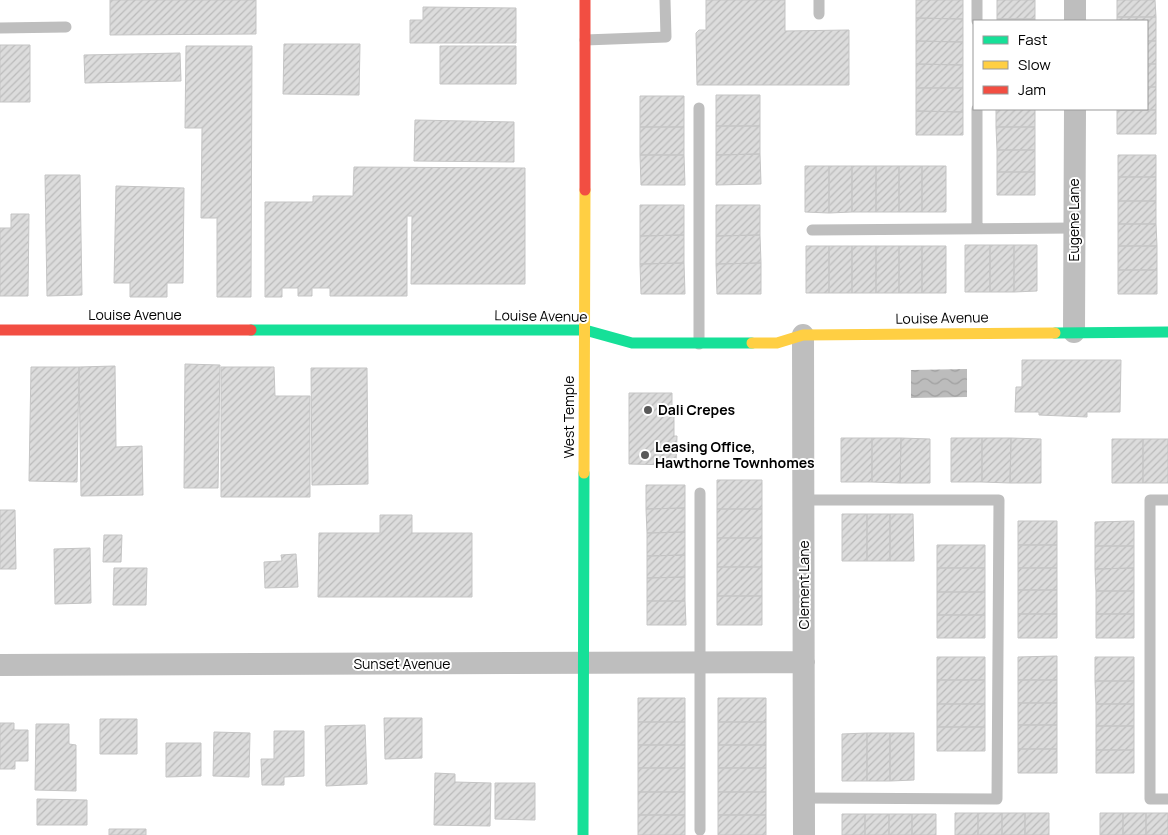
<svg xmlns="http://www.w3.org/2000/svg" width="1168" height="835" font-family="Manrope,sans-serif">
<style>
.water{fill:url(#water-waves)}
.building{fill:url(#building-hatch);stroke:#c5c5c5}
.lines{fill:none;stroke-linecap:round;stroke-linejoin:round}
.lane{stroke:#bebebe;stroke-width:11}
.street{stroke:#bebebe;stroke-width:22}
.fast{stroke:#16e098;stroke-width:11}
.slow{stroke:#ffcf43;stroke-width:11}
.jam{stroke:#f24e42;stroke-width:11}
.poi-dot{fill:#595959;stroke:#fff;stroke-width:2}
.labels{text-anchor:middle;stroke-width:4;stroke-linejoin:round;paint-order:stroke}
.street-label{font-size:14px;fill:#000;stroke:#fff}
.poi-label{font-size:14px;font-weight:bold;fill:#000;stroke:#fff;text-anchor:start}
</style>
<defs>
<pattern id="water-waves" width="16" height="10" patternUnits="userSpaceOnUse" patternTransform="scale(1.25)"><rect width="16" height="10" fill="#bcbcbc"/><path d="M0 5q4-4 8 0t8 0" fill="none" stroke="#a0a0a0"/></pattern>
<pattern id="building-hatch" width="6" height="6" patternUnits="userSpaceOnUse" patternTransform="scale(1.25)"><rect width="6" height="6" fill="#dcdcdc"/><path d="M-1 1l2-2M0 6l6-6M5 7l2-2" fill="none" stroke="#bbb"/></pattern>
</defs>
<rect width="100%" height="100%" fill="#fff"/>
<path class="water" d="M967 369V397L911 398V370Z"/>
<path class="building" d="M110 0H256V34L110 35Z
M706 0H785V31L849 30V85H697L696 33 699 30H706Z
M916 0H963V19L916 18Z
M997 0H1035V19H997Z
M1117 0H1155L1156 17H1117Z
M423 7 516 8V43H410V20H423Z
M1117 17H1156V41H1147V21H1117Z
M916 18 963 19V42L916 41Z
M997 19H1035V21H997Z
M916 41 963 42V65L916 64Z
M1147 41H1156V64H1147Z
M284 44H360L359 95 283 94Z
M0 45H30V102H0Z
M186 46H252L251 297H217V218H201L202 128H185Z
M440 46H516V84H440Z
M180 53 181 81 85 83 84 55Z
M916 64 963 65V88H916Z
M1147 64H1156V87H1147Z
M1147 87H1156V110H1117L1147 109Z
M916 88H963V112L916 111Z
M716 95H760V126H716Z
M640 96H684V127H640Z
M996 109H1035V127H996Z
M1117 110H1156V134H1117Z
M916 111 963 112V135H916Z
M415 120 514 122V162L414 161Z
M716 126H760V154L716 155Z
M640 127H684V155H640Z
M996 127H1035V150H997Z
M997 150H1035V172H997Z
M760 154 761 184 716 185V155Z
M640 155H684L685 185H641Z
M1118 155H1156V177H1118Z
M805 166H829V213L805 212Z
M829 166H852V212L829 213Z
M852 166H876V212H852Z
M876 166H899V212H876Z
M899 166H922V212H899Z
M922 166H946V212H922Z
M354 167 525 168V284H411L412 216H407V296H330V288H312V296H298V288H282V297H265V202H313V196H353Z
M997 172H1035V195H997Z
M45 175H80L82 295 47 296Z
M1118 177H1156V201H1118Z
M116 186 184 188 183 283H167V297H130V283H114Z
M1118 201H1156V224H1118Z
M640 205H684V235L640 236Z
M716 205H760V235L716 236Z
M11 214H29L28 296H0V228H11Z
M1118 224H1156L1157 246H1118Z
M684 235V263L640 264V236Z
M760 235 761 263 716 264V236Z
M965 245H990V292H965Z
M990 245H1014V292H990Z
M1014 245H1037V291L1014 292Z
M806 246H829V293H806Z
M829 246H852V293H829Z
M852 246H876V293H852Z
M876 246H899V293H876Z
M899 246H922V293H899Z
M922 246H946V293H922Z
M1118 246H1157V270H1118Z
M684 263 685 294H641L640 264Z
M761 263V294H717L716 264Z
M1118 270H1157V294H1118Z
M1022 360H1121L1120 412H1087V417L1039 415V412H1015L1016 387H1022Z
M185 364 220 365 218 488H184Z
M115 366 116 447 142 446 143 495 81 496 79 367Z
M31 367H79L77 482 29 481Z
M221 367H274L275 396H310V497H221Z
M311 368H367L368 484 312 485Z
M629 393H672V414H674V436H677L676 465 629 464Z
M841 438H872V482H841Z
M872 438H901L900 483 872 482Z
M901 438 930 439V483H900Z
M951 438H982V482H951Z
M982 438H1011L1010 483 982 482Z
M1011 438 1041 439V483H1010Z
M1112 439H1143V483H1112Z
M1143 439H1168V483H1143Z
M717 480H762V509H717Z
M646 485H685V508L646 509Z
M685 508V532L647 533 646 509Z
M717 509H762V538H717Z
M0 510H15L16 569H0Z
M842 514H867V561H842Z
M867 514H890V561H867Z
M890 514H913L914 561H890Z
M380 515H412V533H472V597H318L319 533H380Z
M1018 521H1057V545H1018Z
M1134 521V546H1095V522Z
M685 532V555L647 556V533Z
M104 535H122L121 562H103Z
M717 538H762V567H717Z
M937 545H985V568H937Z
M1018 545H1057V568H1018Z
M1095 546H1134V568L1095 569Z
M90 548 91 603 55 604 54 549Z
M296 554 298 587 265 588 264 562 282 561 281 555Z
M685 555V577L647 578V556Z
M717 567H762V596H717Z
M114 568H147L146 605H113Z
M937 568H985V592H937Z
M1018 568H1057V590H1018Z
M1134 568V591H1096L1095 569Z
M685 577V601H647V578Z
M1018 590H1057V614H1018Z
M1096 591H1134V614H1096Z
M937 592H985V615H937Z
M717 596H762V625H717Z
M647 601H685L686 625H647Z
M1018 614H1057V638H1018Z
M1096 614H1134V638H1096Z
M937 615H985V638H937Z
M1057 656V680H1018V657Z
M937 657H985V680H937Z
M1095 657H1134V681H1095Z
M937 680H985V704H937Z
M1018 680H1057V703H1018Z
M1095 681H1134V704H1096Z
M638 698H685V722H638Z
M718 698H766V722H718Z
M1018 703H1057V725H1018Z
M937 704H985V727H937Z
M1096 704H1134V726H1096Z
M384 718H422V758L385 759Z
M100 719H137V754H100Z
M638 722H685V745H638Z
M718 722H766V745H718Z
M0 723H14V730H28V761H15V769H0Z
M36 724H69V744L76 745V791L35 790Z
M365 725 367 784 326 786 325 726Z
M1018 725H1057V749H1018Z
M1096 726H1134V750H1096Z
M937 727H985V751H937Z
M274 731H304V776L284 777V785H262L261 759H274Z
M214 732 250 733 249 777 213 776Z
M867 733H890V781H867Z
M867 733V781H842V734Z
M890 733H914V780L890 781Z
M166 743H201V776L166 777Z
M638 745H685V768H638Z
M718 745H766V768H718Z
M1018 749H1057V773H1018Z
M1096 750H1134V773H1096Z
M638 768H685V792H638Z
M718 768H766V792H718Z
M435 773 455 774V782L491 783 490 826 434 825Z
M495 783H535V820L495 819Z
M638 792H685V815H638Z
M718 792H766V815H718Z
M37 799 87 800V825H37Z
M955 813H978V835H955Z
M978 813H1002V835H978Z
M1002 813H1025V835H1002Z
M1025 813H1049V835H1025Z
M1100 813H1123V835H1100Z
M1123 813H1146V835H1123Z
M1146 813H1168V835H1146Z
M842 814H865V835H842Z
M865 814H889V835H865Z
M889 814H912V835H889Z
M912 814H936V835H912Z
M638 815H685V835H638Z
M718 815H766V835H718Z
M109 829H146V835H109Z"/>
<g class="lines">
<path class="lane" d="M977 0V21
M819 14V0
M0 28 66 27
M585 40 666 37 665 0
M699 108V344
M977 109V229
M812 230 1074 228
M700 493V830
M804 500H999L997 799 804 798
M1168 500H1150V799H1168"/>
<path class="street" d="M1075 0V21
M1074 332 1075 109
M803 335 804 835
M0 665 804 662"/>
<path class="fast" d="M251 330H585L632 343H752
M1055 333 1168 332
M583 835 584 473"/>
<path class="slow" d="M752 343H777L803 335 1055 333
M584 473 585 190"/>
<path class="jam" d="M585 190V0
M0 330H251"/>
</g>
<g class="poi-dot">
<circle cx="648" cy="410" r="5"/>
<circle cx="645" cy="455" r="5"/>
</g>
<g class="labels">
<g class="street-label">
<text transform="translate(1074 220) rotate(-90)" y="5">Eugene Lane</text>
<text x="135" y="320">Louise Avenue</text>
<text transform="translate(541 316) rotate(1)" y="5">Louise Avenue</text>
<text transform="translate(942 318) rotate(-1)" y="5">Louise Avenue</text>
<text transform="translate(569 417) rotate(-90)" y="5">West Temple</text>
<text transform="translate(804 585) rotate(-90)" y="5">Clement Lane</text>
<text x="402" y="669">Sunset Avenue</text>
</g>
<g class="poi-label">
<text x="658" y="415">Dali Crepes</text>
<text x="655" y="452">Leasing Office,<tspan x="655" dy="16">Hawthorne Townhomes</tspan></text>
</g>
</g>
<rect x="973" y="20" width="175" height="90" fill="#ffffff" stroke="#999999"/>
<rect x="983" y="36" width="25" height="8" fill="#16e098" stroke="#999999"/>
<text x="1018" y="45" font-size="15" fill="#000000">Fast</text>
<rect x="983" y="61" width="25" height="8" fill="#ffcf43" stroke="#999999"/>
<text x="1018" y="70" font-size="15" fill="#000000">Slow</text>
<rect x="983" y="86" width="25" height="8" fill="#f24e42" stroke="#999999"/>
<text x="1018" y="95" font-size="15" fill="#000000">Jam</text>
</svg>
